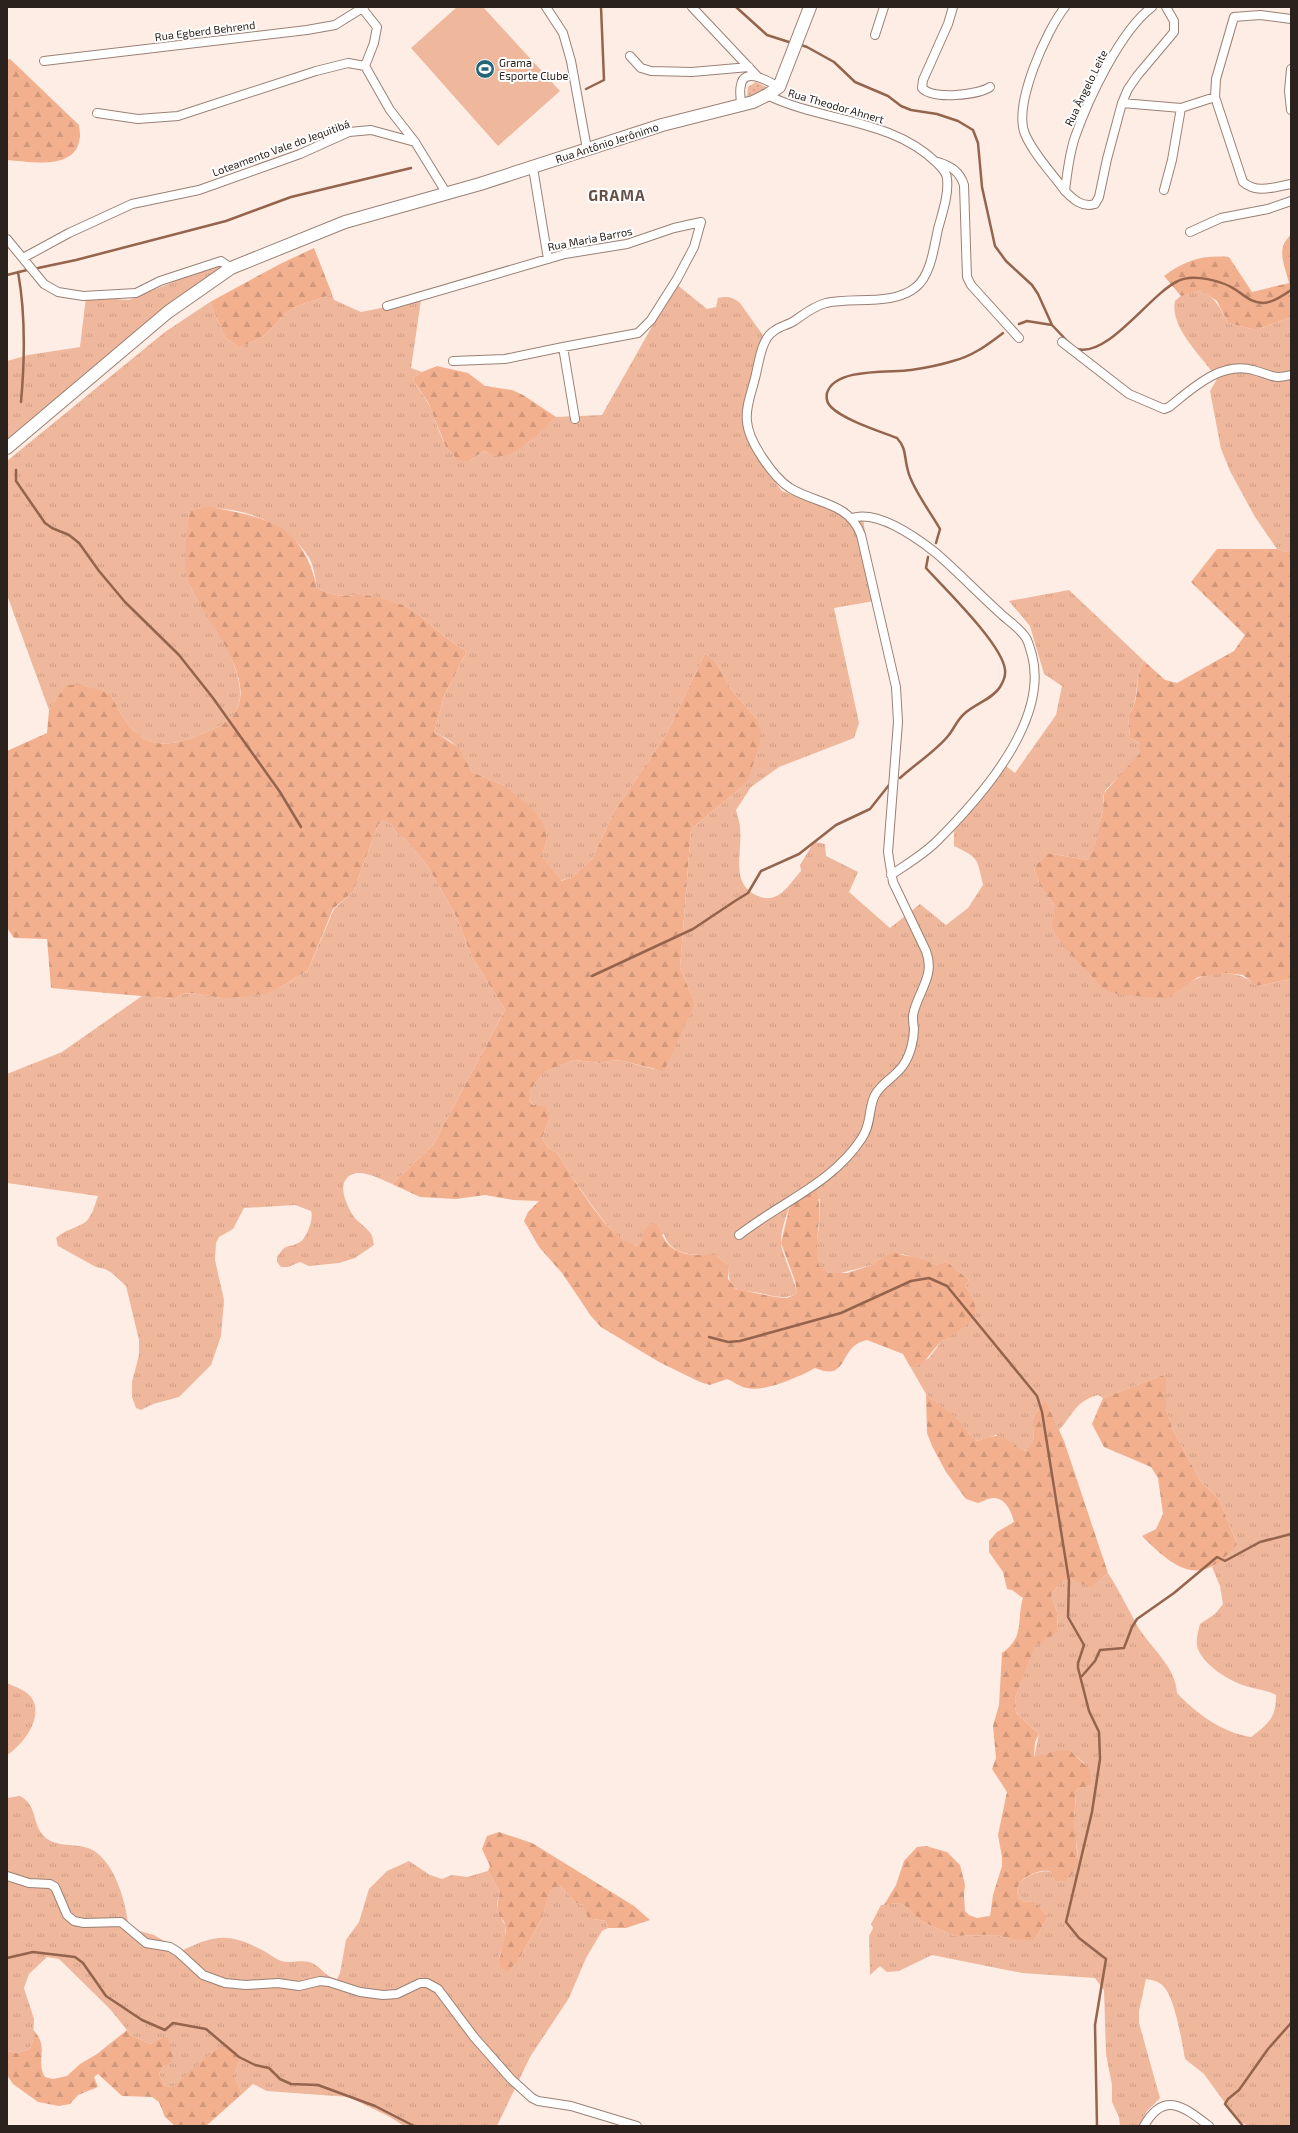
<svg xmlns="http://www.w3.org/2000/svg" width="1298" height="2133" font-family="'Exo 2',sans-serif">
<style>
.grass{fill:url(#grass-tufts)}
.forest{fill:url(#forest-firs)}
.park{fill:url(#park-dots)}
.pitch{fill:#efb79c}
.lines{fill:none;stroke-linecap:round;stroke-linejoin:round}
.stream{stroke:#94644c;stroke-width:2.5}
.street-casing{stroke:#9a8175;stroke-width:10}
.secondary-casing{stroke:#9a8175;stroke-width:14}
.street{stroke:#fff;stroke-width:8}
.secondary{stroke:#fff;stroke-width:12}
.labels{text-anchor:middle;stroke-width:4;stroke-linejoin:round;paint-order:stroke}
.street-label{font-size:11px;fill:#2c221d;stroke:#fefefe}
.poi-label{font-size:11px;fill:#2c221d;stroke:#fefefe;text-anchor:start}
.district-label{font-size:15px;font-weight:bold;letter-spacing:1px;fill:#664f44;stroke:#fefefe}
</style>
<defs>
<pattern id="grass-tufts" width="24" height="20" patternUnits="userSpaceOnUse"><rect width="24" height="20" fill="#efb79c"/><path d="M3 7l-1-3M5 7V3M7 7l1-3M15 17l-1-3M17 17v-4M19 17l1-3" fill="none" stroke="#cd9d86"/></pattern>
<pattern id="forest-firs" width="22" height="20" patternUnits="userSpaceOnUse"><rect width="22" height="20" fill="#f3b08f"/><path d="M5 1l3.5 6h-7zM16 11l3.5 6h-7z" fill="#d0977b"/></pattern>
<pattern id="park-dots" width="8" height="8" patternUnits="userSpaceOnUse"><rect width="8" height="8" fill="#efb79c"/><path d="M2 2h.1M6 6h.1" fill="none" stroke="#cd9d86" stroke-width="1.8" stroke-linecap="round"/></pattern>
</defs>
<rect width="100%" height="100%" fill="#feede5"/>
<path class="grass" d="M235 261 7 442V361L28 355 80 347 86 297 129 300 185 277Z
M676 284 707 309 716 307 718 298C727 296 733 297 740 303L762 334 765 338 751 393 744 429 746 435 763 466 782 491 833 510 863 517 874 601 834 608 859 723 854 738 779 767 751 787 736 810C737 816 740 822 740 828 743 852 729 884 758 896 779 905 789 884 801 871L800 865 814 842 825 844 826 856 858 872 849 892 890 928 920 904 946 925 968 908 983 885C977 858 979 858 954 846V831L1006 766 1015 773 1056 715 1062 686 1044 674 1030 626 1009 601 1069 590 1144 661C1133 678 1141 700 1128 715L1130 738 1140 743C1143 763 1115 777 1105 791 1102 796 1104 804 1103 810 1099 826 1098 846 1088 860L1047 853 1034 868 1041 888 1055 906 1166 999C1191 976 1229 961 1257 986L1291 979V2126H1249L1238 2121 1204 2074 1185 2059C1182 2042 1175 1997 1163 1986 1159 1981 1151 1980 1146 1979L1139 2011V2023L1160 2098 1147 2111 1139 2126H1120L1119 2117 1112 2102V2085L1106 2054 1104 1990 1095 1978 1022 1973 932 1955 899 1971 887 1972 880 1966 870 1975 869 1936 873 1928 871 1924 881 1905 899 1903 905 1906 921 1921 954 1936 996 1935 1010 1939 1037 1936 1048 1916 1034 1901 1024 1902 1018 1898C1018 1893 1016 1887 1020 1883 1025 1875 1043 1869 1051 1872L1055 1881 1066 1882C1086 1858 1074 1847 1074 1821 1074 1811 1076 1802 1076 1793L1077 1789 1092 1785 1084 1763 1071 1751H1055L1034 1758 1039 1734 1016 1713 1015 1698 1035 1645 1058 1632 1057 1612 1051 1595 1060 1583 1069 1579C1085 1584 1096 1585 1108 1573 1119 1590 1128 1609 1138 1627 1151 1648 1176 1667 1177 1693 1197 1714 1221 1732 1251 1737 1269 1723 1276 1718 1276 1695 1267 1690 1259 1690 1249 1687 1231 1682 1205 1667 1198 1649 1195 1641 1198 1632 1200 1624L1215 1614 1223 1604 1220 1586 1212 1567 1237 1544 1219 1499 1201 1482 1173 1430 1166 1409V1374L1103 1398 1098 1395C1075 1401 1073 1415 1059 1430L1046 1402C1041 1406 1034 1413 1033 1420 1032 1433 1038 1439 1027 1451L1018 1449 996 1435 977 1441 973 1439 956 1418 934 1402 926 1394 911 1368 929 1358 941 1342 966 1324 973 1300 966 1287 969 1280 946 1261 937 1265 903 1254 884 1256 872 1265 837 1274 829 1273 818 1266 815 1253 819 1226 820 1199 790 1205C786 1216 781 1230 781 1242 781 1252 795 1280 797 1294 785 1299 777 1297 764 1294 742 1288 728 1297 728 1265L715 1255C695 1255 671 1257 664 1234 659 1236 638 1245 635 1246 615 1247 568 1170 557 1153L548 1148 542 1138 549 1120 529 1100V1092L544 1072 574 1060 601 1063 613 1060 623 1061 654 1069 695 1003 680 968 691 829 747 783 756 718 730 688 716 662 705 653 667 733 614 812 592 859 572 877 560 881 542 856 547 840 503 785 472 772C461 753 458 741 434 733L444 696 467 651C443 640 427 617 403 605 394 601 371 595 361 595 341 595 337 598 317 588 315 577 314 565 308 556 283 518 232 503 189 510 187 530 184 568 190 586 195 599 206 611 213 622 226 645 253 692 233 715 225 725 213 729 202 734 187 741 165 747 149 741 130 733 120 713 111 695L86 686H65L49 710 7 595V461L165 332 210 302 225 337 239 348C249 343 261 339 269 331 276 325 281 316 289 311 302 302 317 301 332 294L334 300 361 312 421 300 411 368 422 372 413 378 414 382C418 389 424 396 428 403 439 423 441 456 467 462L484 451 496 456 515 451 528 443 556 417 602 415Z
M1201 290C1216 298 1220 308 1228 323L1256 330 1291 317V549L1286 552 1277 549 1255 517 1230 471 1221 449 1210 391 1217 379C1204 358 1169 328 1175 301L1183 294Z
M382 821H386L392 826 397 834 405 839 427 865 457 918 472 957 505 1010 433 1145 392 1184C379 1179 354 1164 345 1181 339 1190 349 1211 355 1218 360 1224 369 1229 372 1236 373 1238 373 1242 374 1245L355 1258 339 1263 309 1266 300 1262 288 1267H281L277 1262V1257C288 1241 286 1250 300 1242 307 1238 314 1218 311 1211L295 1205 244 1208 233 1229 219 1237 216 1243 215 1260 224 1300 221 1336 211 1365 179 1397 153 1404 141 1410 136 1408 132 1397V1382L139 1355V1340L126 1286 112 1273 105 1269 96 1267 58 1246 56 1238C65 1230 74 1229 84 1223 92 1218 95 1204 98 1196L7 1183V1074L62 1052 142 996 175 999 183 994 192 993 221 998H236L279 988 308 970 334 909 353 892 378 825Z
M7 1683C15 1687 26 1690 31 1697 45 1716 23 1745 7 1755Z
M20 1796C37 1805 32 1821 42 1834 53 1848 73 1843 88 1848 113 1857 125 1899 128 1923L136 1930 154 1935 181 1951C214 1935 228 1932 262 1950 268 1953 274 1958 281 1961 292 1964 304 1958 314 1964 324 1970 324 1976 337 1979L340 1973 346 1940 359 1922 369 1889 387 1871 409 1861 430 1875 442 1879 452 1875 467 1877 488 1871 500 1892 497 1904 499 1915 505 1925V1940L499 1957 519 1959 542 1918 550 1889 560 1885 576 1903 583 1905 594 1919 606 1921 608 1928 602 1931 586 1958 569 1998 530 2057 497 2126H404L390 2117 349 2097 267 2091 253 2084 242 2094 234 2075 239 2062 213 2052 174 2087 165 2086 159 2074 164 2066 161 2038 150 2044 131 2035 110 2009 59 1959 47 1957 29 1974 24 1988 34 2019 33 2040 30 2049 17 2053 7 2051V1798Z"/>
<path class="forest" d="M10 59 79 125C87 171 37 163 7 160V60Z
M1291 235V317L1256 330 1228 323 1217 301 1201 290 1181 296 1164 276C1186 260 1202 255 1229 257L1252 292 1289 283C1285 266 1275 248 1291 235Z
M314 248 332 294C317 301 302 302 289 311 281 316 276 325 269 331 261 339 249 343 239 348L225 337 210 302 280 264Z
M437 366 468 373 485 386 512 390 523 395 556 417C542 430 517 459 495 456 492 455 487 452 484 451L467 462 458 460 446 447 428 402 414 382 413 378 422 372Z
M209 507C266 517 303 524 317 588 337 598 341 595 361 595 373 595 392 600 403 605 427 617 443 640 467 651L444 696 434 733 441 736 459 748 472 772 503 785 530 806 543 823 547 840 542 856 561 881 572 877 592 859 614 812 667 733 705 653 716 662 730 688 756 718 761 731 759 746 747 783 691 829 680 968 695 1003 664 1071 623 1061 613 1060 601 1063 574 1060 544 1072 529 1092V1100L533 1105 546 1106 549 1120 542 1138 548 1148 557 1153C573 1177 608 1240 636 1246L642 1242 644 1231 650 1223 656 1224C660 1230 663 1238 667 1243 679 1257 698 1255 715 1255L728 1265V1279L736 1289 775 1297 787 1298 797 1294 795 1281 781 1243 790 1205 809 1185 816 1189C825 1214 812 1242 819 1266L829 1273H847L872 1265 884 1256 893 1253 919 1258 937 1265 946 1261 969 1280 966 1287C970 1294 976 1302 975 1310 973 1326 949 1335 939 1344 929 1353 927 1364 911 1368L903 1354 867 1340C837 1346 850 1383 815 1368 799 1377 765 1392 747 1388 740 1387 733 1381 727 1379L710 1385 700 1382 659 1362 601 1327 591 1316 562 1273 539 1247 524 1221 528 1212 539 1201 513 1200 485 1195 456 1199 420 1197 392 1184 433 1145 505 1010 472 957 457 918 427 865 405 839 397 834 392 826 386 821H382L378 825 353 892 333 909 308 970 279 988 266 993 236 998H221L192 993 183 994 175 999 51 988 47 939 14 938 7 928V751L47 733 49 710 65 686C81 682 96 689 111 695 120 713 130 733 149 741 165 747 187 741 202 734 213 729 225 725 233 715 261 680 203 617 190 586 181 564 187 533 189 510Z
M1217 549H1277L1286 552 1291 549V979L1257 986 1243 975 1226 973 1198 977 1166 999 1117 994 1104 989 1065 948 1052 927 1055 906 1041 888 1034 868 1047 853 1088 860 1095 845 1103 810 1104 793 1139 754 1140 743 1130 738 1128 715C1142 699 1133 678 1144 661L1165 680 1177 683 1234 651 1245 635 1191 582Z
M1166 1374V1409L1173 1430 1201 1482 1219 1499 1237 1544C1201 1589 1176 1570 1142 1536L1156 1529 1163 1514 1158 1478 1151 1467 1104 1447 1092 1424 1103 1398Z
M926 1394C935 1404 947 1409 956 1418 964 1425 968 1436 977 1441 983 1439 990 1436 996 1436 1006 1435 1015 1449 1026 1451 1038 1440 1032 1432 1033 1420 1034 1413 1041 1406 1046 1401L1064 1441 1108 1573 1091 1587 1069 1579 1060 1583 1051 1595 1057 1612 1058 1632 1035 1646 1015 1698 1016 1713 1039 1734 1035 1742 1034 1757 1055 1751H1071L1090 1770 1092 1785 1077 1789 1076 1793 1074 1820 1078 1863 1073 1873 1066 1882 1055 1881 1051 1872C1043 1868 1025 1875 1020 1883 1016 1887 1018 1894 1018 1898L1024 1902 1034 1901 1048 1916 1037 1936 1031 1940 1010 1939 996 1935 954 1936 921 1921 905 1906 899 1903 884 1905 896 1885 904 1861 917 1847 926 1846 947 1852 960 1865 965 1885 964 1895 965 1911 969 1915 977 1918 990 1916 993 1895 1002 1866V1857L998 1835 1007 1792 992 1769 996 1758 993 1726 999 1705 1002 1653C1026 1636 1016 1620 1023 1598L1012 1590 1007 1589 1003 1572 989 1552V1541L997 1532 1014 1522C1012 1512 1005 1497 993 1498 988 1498 982 1502 978 1503L966 1499 946 1472 932 1446 927 1433Z
M499 1832 532 1843 634 1906 650 1920 626 1928H608L606 1921 588 1918 583 1905 576 1903 560 1885 550 1890 542 1918 519 1959 507 1972 500 1966C498 1951 508 1939 505 1925 505 1922 502 1919 500 1917 496 1909 498 1900 500 1892L488 1871 490 1866 482 1849 487 1836Z
M33 2030C50 2046 35 2061 45 2077L53 2079 67 2076 80 2064 97 2054 127 2030 131 2035 150 2044 161 2038 168 2037 173 2056 170 2063 164 2066 159 2074 165 2086 174 2087C184 2077 215 2046 227 2045L236 2052 239 2062 234 2075 242 2094 206 2126H175L165 2117 159 2102 152 2097 122 2096 98 2074 94 2077 98 2087 78 2095 70 2104 59 2106 38 2102 13 2084 7 2075V2051L17 2053 30 2049 33 2040Z"/>
<path class="park" d="M756 82 768 88 747 97 748 87Z"/>
<path class="pitch" d="M457 7H483L560 91 498 146 411 48Z"/>
<g class="lines">
<path class="stream" d="M736 7 767 35 792 43
M798 44 807 47 834 62 855 82 888 96 901 106 911 110 937 114 958 121 973 130 978 143 982 187 995 246 1006 261 1032 285 1038 294 1052 325 1070 344
M586 89 604 80 601 7
M38 268 76 260 226 221 291 197 411 168
M18 272C26 316 25 358 21 402
M7 275 27 270
M1019 324 1027 321 1052 325
M1077 349C1108 358 1150 294 1178 281 1193 273 1223 281 1236 290 1245 296 1252 303 1263 303 1272 303 1284 295 1291 290
M16 470V481L45 523 52 528 69 535 79 543 99 571 125 602 179 655 213 698 280 792 301 827
M936 543 940 529C931 513 912 488 908 471 904 458 907 449 897 438 879 431 844 420 831 407 827 403 826 398 827 393 835 367 891 373 911 370 925 368 940 365 953 361 973 356 987 345 1003 333
M900 778C914 765 936 751 948 736 954 729 957 720 964 714 974 704 993 699 1000 687 1003 682 1006 676 1005 670 1003 645 944 588 926 568L928 557
M592 976 693 929 735 901 748 893 761 871 799 854 836 825 870 809 889 785
M709 1337 728 1342 740 1341 841 1313 911 1281 929 1278 947 1286 1037 1396 1042 1412 1069 1581 1068 1617 1084 1645 1078 1663V1668L1089 1711 1099 1732 1100 1759 1092 1812 1066 1922 1079 1938 1106 1959 1095 2025 1097 2126
M1082 1676 1095 1661 1100 1650 1124 1648 1132 1627 1137 1619 1174 1593 1217 1557 1225 1561 1260 1542 1291 1534
M7 1958 33 1952 75 1957 83 1963 106 1996 142 2020 165 2030 173 2023 206 2029 239 2057 255 2065 269 2068 280 2079 291 2084 318 2085 375 2106 414 2126
M1243 2126 1225 2104 1228 2099 1239 2090 1268 2049 1291 2023"/>
<defs>
<path id="street" d="M546 7 563 33 571 61 587 149
M692 7 757 76
M953 7 948 24 923 80 922 88C933 100 978 95 990 87
M1065 7C1046 31 1013 105 1025 134 1034 155 1052 173 1065 191 1073 199 1082 208 1095 204L1099 197 1107 159 1122 103 1128 89 1137 76 1174 32V21L1166 7
M362 8 377 27 374 43 365 66 390 110 415 142 447 194
M1291 19 1260 15 1234 17 1216 79 1215 97 1243 182C1257 194 1274 187 1291 184
M875 35 884 7
M630 56 641 68 651 71 692 72 749 67
M44 61 307 30 335 25 364 7
M1291 69 1289 91 1291 110
M1122 103 1181 108 1215 97
M741 104C741 98 739 91 741 85 744 66 770 82 779 87
M97 113 138 119 178 116 316 71 348 63 365 66
M938 162C951 166 960 172 964 185L967 277 971 285 1019 338
M533 168 548 259
M1164 190 1172 160 1181 108
M1065 191C1067 173 1069 155 1075 137 1088 100 1120 31 1152 7
M1190 232 1221 218 1268 209 1291 201
M7 239 44 284 58 292 83 296 136 293 160 281 221 261 231 268
M23 258 69 233 132 204 199 190 300 154 349 132 371 130 415 142
M387 306 565 254 627 244 674 228 701 222 694 247 677 279 651 320 638 333 563 347 505 359 453 361
M1062 342 1129 394 1164 409 1169 407C1192 389 1220 361 1253 370 1270 374 1272 380 1291 375
M563 347 575 419
M852 518C878 510 917 538 936 553 958 572 978 593 1000 613 1008 621 1020 628 1026 638 1029 643 1030 649 1032 655 1049 720 982 796 939 839 926 853 907 864 891 875
M739 1235C781 1202 832 1184 862 1138 872 1123 868 1108 875 1095 882 1082 897 1076 904 1064 910 1055 914 1040 914 1029 913 1023 912 1017 914 1011 920 989 935 975 926 951L893 882 890 865 888 852 898 722 896 687 861 535C849 502 816 504 790 488 773 477 748 441 747 421 745 406 753 389 756 374 759 361 762 338 774 331 780 326 788 325 794 321 804 314 814 306 826 303 853 297 894 306 916 287 931 275 934 247 938 229 942 214 949 194 947 179 947 172 941 167 937 163 891 118 822 122 767 95
M7 1876 29 1883 50 1884 55 1887 67 1915 74 1921 84 1923 121 1922 146 1943 170 1947 178 1952 203 1975 225 1983 246 1985 278 1983 299 1986 320 1981 329 1982 360 1992 383 1995 397 1994 420 1983H427L438 1989 474 2037 511 2079 532 2098 538 2101 571 2106 637 2126
M1144 2126C1164 2090 1184 2107 1209 2126"/>
<path id="secondary" d="M7 448 168 312 231 268 345 222 480 184 662 125 753 102 767 95 779 87 810 7"/>
</defs>
<use href="#street" class="street-casing"/>
<use href="#secondary" class="secondary-casing"/>
<use href="#street" class="street"/>
<use href="#secondary" class="secondary"/>
</g>
<defs>
<symbol id="stadium-disc" viewBox="-11 -11 22 22"><circle r="9.5" fill="#236678" stroke="#fefefe"/><path d="M0-5a6.5 5 0 1 0 0 10a6.5 5 0 1 0 0-10ZM-3.5-1.8h7v3.6h-7Z" fill="#fff"/></symbol>
</defs>
<g fill-rule="evenodd">
<use href="#stadium-disc" x="474" y="58" width="22" height="22"/>
</g>
<g class="labels">
<g class="street-label">
<text transform="translate(205 31) rotate(-7)" y="4">Rua Egberd Behrend</text>
<text transform="translate(1086 88) rotate(-64)" y="4">Rua Ângelo Leite</text>
<text transform="translate(836 106) rotate(16)" y="4">Rua Theodor Ahnert</text>
<text transform="translate(607 143) rotate(-18)" y="4">Rua Antônio Jerônimo</text>
<text transform="translate(281 148) rotate(-20)" y="4">Loteamento Vale do Jequitibá</text>
<text transform="translate(590 239) rotate(-11)" y="4">Rua Maria Barros</text>
</g>
<g class="poi-label">
<text x="499" y="67">Grama<tspan x="499" dy="13">Esporte Clube</tspan></text>
</g>
<g class="district-label">
<text x="617" y="201">GRAMA</text>
</g>
</g>
<rect width="1298" height="2133" fill="none" stroke="#2c221d" stroke-width="16"/>
</svg>
